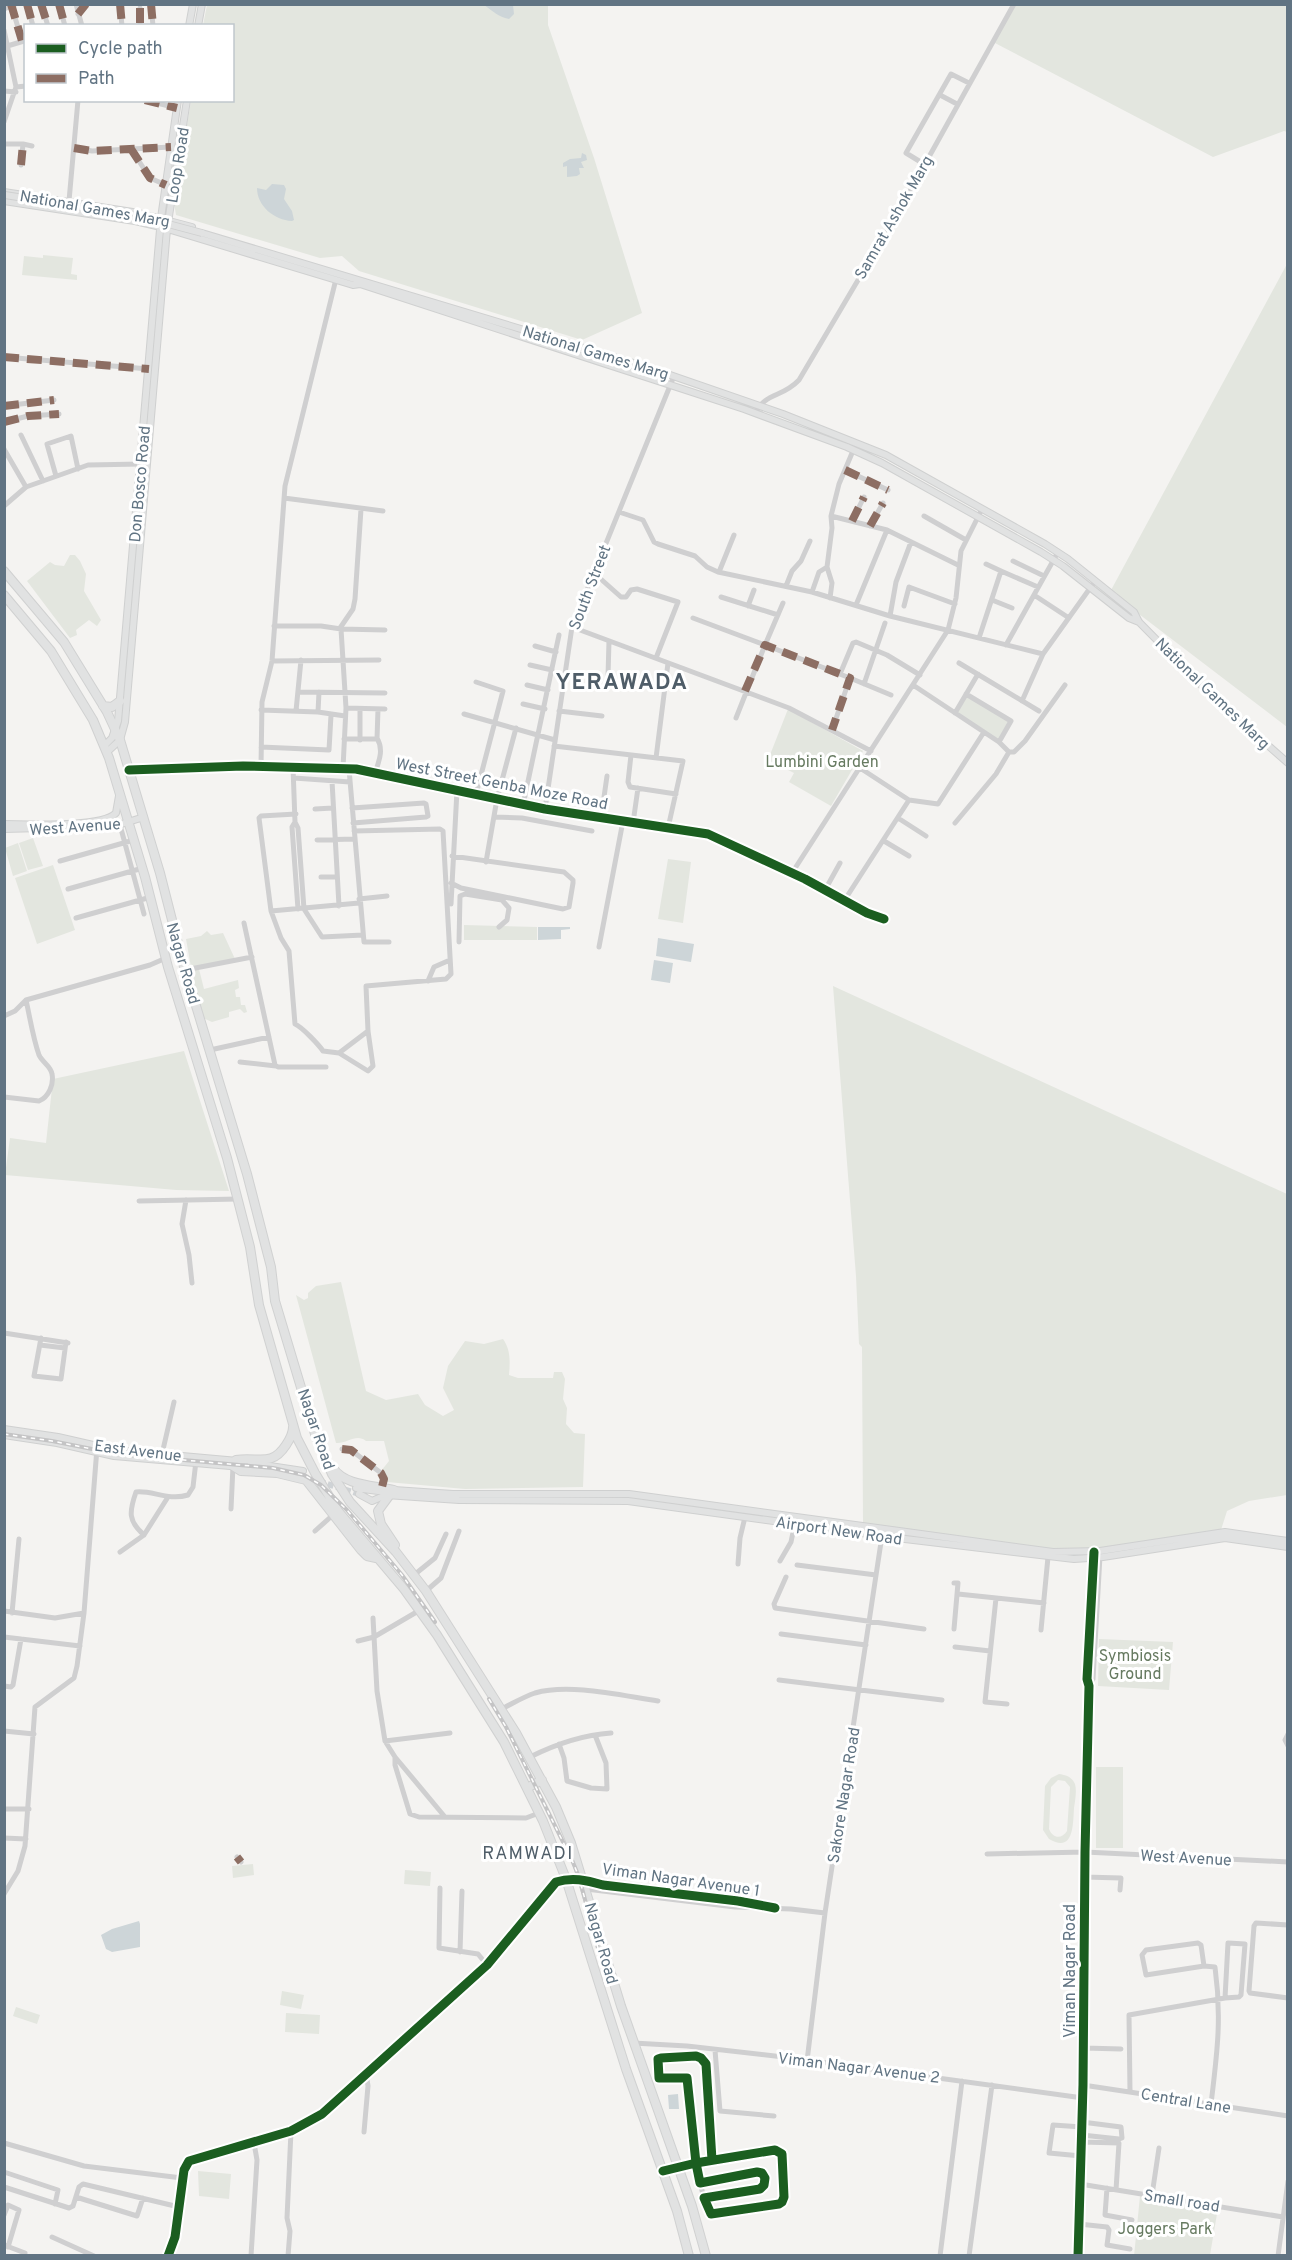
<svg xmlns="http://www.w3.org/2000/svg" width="1292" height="2260" font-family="Overpass,sans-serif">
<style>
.green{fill:#e3e6df;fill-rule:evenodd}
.water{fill:#cdd5d8}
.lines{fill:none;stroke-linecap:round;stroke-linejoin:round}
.major-tunnel{stroke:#cfd3d6;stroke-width:6;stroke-dasharray:6 3;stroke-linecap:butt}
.major-casing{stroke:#cfd0d0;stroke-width:8}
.highway-casing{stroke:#d0d1d1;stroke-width:10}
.minor{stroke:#cfcfd0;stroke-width:5}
.major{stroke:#e1e2e2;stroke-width:6}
.highway{stroke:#e1e2e2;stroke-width:8}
.rail-casing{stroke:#c4c4c5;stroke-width:4}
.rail{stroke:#fff;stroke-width:1.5;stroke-dasharray:4.5;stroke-linecap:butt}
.major-bridge-casing{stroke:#cfd0d0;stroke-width:8;stroke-linecap:butt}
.major-bridge{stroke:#e1e2e2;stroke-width:6}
.quiet{stroke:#8d6e63;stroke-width:8;stroke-dasharray:15 8;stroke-linecap:butt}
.cycleway-casing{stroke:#fff;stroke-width:13}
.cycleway{stroke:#1b5e20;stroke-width:9}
.labels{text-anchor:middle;stroke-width:6;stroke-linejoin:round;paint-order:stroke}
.street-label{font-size:16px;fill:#617483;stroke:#fff}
.park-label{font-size:16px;fill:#667a60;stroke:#fff}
.neighbourhood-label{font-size:18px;letter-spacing:1.5px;fill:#4f5d68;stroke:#fff}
.district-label{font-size:22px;font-weight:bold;letter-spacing:1.5px;fill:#4f5d68;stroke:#fff}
</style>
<rect width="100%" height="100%" fill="#f4f3f1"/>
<path class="green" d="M207 5H548V25L594 158 642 313 582 340 359 271 342 256 320 258 176 215 174 203 191 101 232 100V26L203 25Z
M1013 5H1287V132L1284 131 1213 157 993 42Z
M43 255 73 258 71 274 77 275V280L22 275 24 256 43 258Z
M1287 264V727L1110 592Z
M70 555H75L80 561 86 574 84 591 101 620 97 626 89 620 76 630 77 635 70 638 27 581 50 562 55 565 64 566Z
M966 694 1011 721 999 742 955 713Z
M788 709 863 751 831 806 789 782 794 773 768 760Z
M33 838 43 866 28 870 19 843Z
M18 843 27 871 13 876 5 848Z
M668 859 691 862 683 923 658 919Z
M53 865 75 930 37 944 15 878Z
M464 925 537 927V940H464Z
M207 931 211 935 223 933 235 959 191 967 186 939 201 936Z
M199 969 204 989 238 980 239 988 235 990 236 997H240L241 1005H245L247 1012 244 1013 240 1009 229 1012V1017L212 1022 203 1018 191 970Z
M833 986 1287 1194V1495L1249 1501 1227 1511 1221 1530 1088 1550H1061L863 1523 862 1347 859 1344 856 1276Z
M184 1051 229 1191 176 1190 5 1175 10 1138 46 1143 53 1079Z
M341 1282 366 1391 386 1400 418 1394 425 1405 443 1416 454 1410 443 1388 448 1366 465 1341 484 1344 503 1339C511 1350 510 1363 509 1375L518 1378H553L554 1372H562L565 1379 563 1399 567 1408 566 1424 574 1433 585 1434 583 1487 465 1489 387 1482 381 1471 389 1461 384 1441H366C356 1433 347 1444 336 1443L296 1295 304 1300 308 1298V1293L316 1286Z
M1099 1639 1173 1642 1169 1690 1098 1686Z
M1096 1767H1123V1848H1096Z
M1059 1774C1066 1775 1072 1777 1075 1784 1077 1791 1075 1801 1074 1808 1073 1824 1074 1854 1049 1839L1043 1830 1045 1786 1051 1778ZM1058 1780 1065 1781 1070 1787 1067 1831C1062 1839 1053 1839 1049 1829L1051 1787Z
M253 1864 254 1875 233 1878 232 1866Z
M405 1870 431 1872 430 1886 404 1884Z
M282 1991 304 1995 301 2009 280 2005Z
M16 2007 40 2015 37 2024 13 2016Z
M286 2013 320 2015 319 2034 285 2032Z
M198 2171 231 2174 229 2199 199 2196Z
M1140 2196 1218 2208 1210 2255 1134 2256Z"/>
<path class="water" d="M472 4 513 5 514 14 509 19C498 17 493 11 484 5L474 6Z
M582 153 586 155 587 160 581 162 584 168H579L580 174 577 176 567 177V166L563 167V163L570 159 581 158Z
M272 184 284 185 286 189 284 199 292 211 294 220 292 221C274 220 257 206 257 188L266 190Z
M538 927H570V929L561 930V939L538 940Z
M658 938 694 944 691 962 656 956Z
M654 960 673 963 670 983 651 980Z
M139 1921 140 1924V1947L112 1952 106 1949 101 1935 112 1929Z
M678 2094 679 2109H669L668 2095Z"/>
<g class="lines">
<path class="major-tunnel" d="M302 1476 359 1494"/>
<defs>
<path id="major" d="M189 26 193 4
M198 26 202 4
M4 192 139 213 192 227
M4 201 135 221 161 227 353 285 360 284 744 409 847 447 882 463 1041 552 1063 566 1129 618 1139 622
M202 233 647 367 783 414 886 455 1045 544 1068 559 1134 612 1139 622 1214 698 1288 763
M105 745 112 738 118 721 161 218 178 100
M107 752 120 740 125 722 167 229 187 100
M4 824C27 824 102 828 116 813L119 796
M4 829 115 826 144 817
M4 1429 58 1437 115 1450 238 1461
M4 1435 57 1443 114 1456 265 1469
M251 1463 303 1471
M356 1488 378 1491 394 1490 453 1494H629L1053 1552 1100 1551 1225 1532 1288 1541
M359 1494 372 1501 386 1495 459 1500 628 1501 905 1539 1074 1559 1103 1557 1225 1538 1288 1547"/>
<path id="highway" d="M4 571 64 642 107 712 120 740 160 873 183 963 247 1174 271 1267 275 1301 315 1434 332 1474 350 1502 396 1552 426 1591 516 1733 556 1807 571 1843 621 2006 692 2206 706 2256
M4 595 51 651 93 720 109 758 145 877 168 967 227 1158 250 1247 259 1305 297 1438 315 1473 338 1511 404 1589 437 1635 504 1742 543 1821 566 1879 626 2069 677 2211 689 2256
M103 706 112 707 120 701
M236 1460C258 1456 271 1468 286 1445 290 1439 293 1434 293 1427
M233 1466 241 1471 277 1473 306 1480 361 1550 367 1556 376 1558
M333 1468C345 1486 374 1485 394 1490
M389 1496 378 1511 381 1524 395 1545
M527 1788 542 1780"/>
</defs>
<use href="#major" class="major-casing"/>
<use href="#highway" class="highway-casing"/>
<path class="minor" d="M11 4 22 41
M27 4 33 26
M41 4 48 26
M59 4 65 26
M76 4 82 26
M120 4 122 26
M151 4 153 26
M140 8V26
M4 9 16 4
M78 14 86 4
M4 30 16 87 4 122
M4 47 24 41
M16 87 26 86
M4 91 16 92
M940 95 957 104
M145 100 177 108
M4 144H23L32 146
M74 148 92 151 171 147
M131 149 150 178 166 185
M924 164 906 153 951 74 969 83
M21 165 23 144
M69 201 78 100
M4 357 149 369
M4 406 54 400
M755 413C766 392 782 398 799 380L900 209 1014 4
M4 422 28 416 59 414
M21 435 43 481
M855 446 839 484 831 516 887 530 958 565
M4 449 26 487
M845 470 888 490
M56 476 47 444 71 436 78 469
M284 498 383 511
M4 506 26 487 88 465 141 464
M619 512 643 520 654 542 658 544 695 556 707 567 718 572 812 592 890 616 1043 654 1093 584
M924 516 966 540
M852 521 864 497
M870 526 883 503
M1013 561 1044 576
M986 564 1001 571
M719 572 734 535
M594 573 621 597H626L631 590 637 589 678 602 656 658
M786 586 792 571 801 561 810 541
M812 592 819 572 827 567
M1034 595 1069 618
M721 597 778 615
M830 598 832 583 827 567 832 528 831 516
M992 600 1012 608
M856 605 887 530
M748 606 754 590
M904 606 909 587 955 604
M890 616 896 582 911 542
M693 618 765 645 783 603
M274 626H321L341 629 346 708 343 768
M572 627 789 708 871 751
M340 628 353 609 355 599 361 509
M341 629 385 630
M979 638 1001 571 1038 587
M1006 645 1058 552
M535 646 556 652
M272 661 379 660
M959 663 1039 711
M530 665 552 670
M840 674 853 643 856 642 887 655 920 675
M608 676 609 641
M850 678 891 695
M476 682 503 691 476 794
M864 684 885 623
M527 685 548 690
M913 685 999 742 1009 752
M299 692 385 693
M966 694 1011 721 999 742
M1022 701 1043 654
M523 704 545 709
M346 708 385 709
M261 710 318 712 345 716
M296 711 301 660
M559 711 602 716
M318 712 319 692
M955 713 978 674
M464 714 555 740
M736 718 765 645 850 678 832 730
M344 739H377L378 709
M360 740V709
M554 746 683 761 668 828
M261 747 329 750 331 715
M631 755 628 782 630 787 676 794
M656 758 668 663
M261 767 262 702 272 661 285 486 336 279
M293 767 295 822 298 828 304 909 322 937 363 935
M860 768 909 800
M349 769 364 942H389
M129 770 243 766 356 769 545 809 708 834 805 879 867 913 884 919
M375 773C379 761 384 750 377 738
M294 778 350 782
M332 781 339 906
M909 800 938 804 984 732
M523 805 559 635
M352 808 424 803 426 804 428 816 426 817 353 823
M315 809 333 808
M545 809 572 627 674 376
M296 814 261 816 259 818 271 911 281 938 289 951 295 1024C302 1027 319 1045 323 1051L339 1053 368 1071 373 1066 368 1031 366 986 446 979 451 974 443 831 440 829 354 831
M494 817 522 818 592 831
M601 818 607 776
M898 818 926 836
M295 822 292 827 298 909
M633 823 638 788
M955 823 996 774 1009 752H1014L1025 741 1065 685
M120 825 144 914
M317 840 354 839
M884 841 909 856
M60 861 134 840
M486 862 497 799 516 728
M792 873 948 630 956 598 961 551 982 509
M321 877H337
M451 883 461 888 563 909 569 907 573 883V880L564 872 452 856
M68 889 143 868
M825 890 840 863
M359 899 387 896
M844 901 909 800
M451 904 457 790
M271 911 359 903
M76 918 151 897
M244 923 275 1065 278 1067H326
M459 942 460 896 465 894 502 900 509 908 507 920 499 927
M599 947 623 821
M185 970 252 957
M428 981 434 967 450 960
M4 1016 15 1011 26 1000 150 965 166 958
M210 1050 269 1037
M339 1053 368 1031
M240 1062 276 1066
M4 1097 39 1101C49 1097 54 1084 52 1074 51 1066 42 1062 39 1055 33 1038 30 1018 26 1000
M186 1200 182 1224 189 1255 192 1283
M139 1201 238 1199
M4 1333 68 1343
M41 1338 34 1376 61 1379 66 1342
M40 1345 65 1348
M342 1449 351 1450 381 1473 384 1479 382 1487
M162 1454 174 1402
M231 1509 233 1466
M315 1531 334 1514
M144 1535C128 1521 129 1512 136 1492 152 1490 168 1501 188 1495L193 1487 196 1461
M120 1552 144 1535 168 1497
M780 1561 791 1542 795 1523
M738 1564 740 1538 745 1517
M797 1565 876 1575
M414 1575 435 1558 446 1534
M786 1577 774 1604 775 1608 924 1629
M954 1583H958L954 1629
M426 1591 441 1578 459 1531
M958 1594 1044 1603
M996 1598 985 1702 1007 1704
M4 1611 55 1618 84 1613
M12 1613 19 1539
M373 1618 377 1691 385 1741 395 1757V1765L410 1814 419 1817 526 1818 539 1813
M1041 1630 1048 1557
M781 1634 866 1645
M4 1637 80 1646
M358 1641 374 1637 420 1610
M955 1647 990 1651
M779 1680 942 1700
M4 1686 11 1687 13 1685 21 1639
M1089 1686 1093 1679 1100 1556
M501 1709C512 1704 523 1697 535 1693 570 1683 623 1696 658 1701
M4 1731 34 1734
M1288 1734 1285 1740 1288 1746
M385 1741 450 1733
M559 1744 564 1758 567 1781 591 1788 607 1789 606 1763 595 1735
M395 1757 445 1817
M530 1757C556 1744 582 1735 611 1733
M4 1809H29
M4 1838 26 1839
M987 1854 1085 1852 1288 1862
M237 1857 241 1862
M1084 1877 1121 1878 1120 1890
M440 1888 439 1948 478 1954 487 1965
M586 1889 735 1907 791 1909 825 1913
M4 1894 18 1871 25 1846 35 1707 74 1678 77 1666 84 1613 97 1448
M1288 1925 1256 1923 1254 1926 1249 1991 1250 1993 1288 1998
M460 1952 462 1891
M1204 1966 1201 1945 1198 1943 1146 1950 1142 1955 1146 1975 1204 1966 1215 1967C1222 2018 1217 2054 1211 2104
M633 2043 687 2046 792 2058 1083 2098
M1084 2048 1121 2049
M715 2050 720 2111 774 2116
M807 2061 825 1913 883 1529
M1083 2085 1288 2116
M1130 2091 1129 2015 1225 1998 1239 1997 1241 1995 1245 1944 1228 1943 1225 1998
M364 2132 368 2086 366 2073
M1082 2135 1119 2139 1122 2138 1121 2127 1082 2122
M1082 2142 1119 2143 1116 2190
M4 2143 84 2166 182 2178
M1081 2156 1049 2153 1053 2125 1082 2127
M663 2171 696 2163 700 2183 757 2172 762 2173 765 2178 764 2185 760 2189 704 2198 711 2214 779 2204 782 2202 784 2197 782 2154 775 2150 696 2163 687 2078H659L658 2059 661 2058 696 2056 701 2058 706 2064 712 2160
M4 2172 58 2190 55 2204
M700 2183 704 2198
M1080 2184 1283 2217
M4 2187 69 2208 73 2206 79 2187 83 2184 179 2207
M1107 2188 1105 2215 1132 2220
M1152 2195 1159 2148
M76 2197 137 2216 143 2198
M4 2215 8 2205 19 2210 8 2247
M1079 2224 1107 2227 1109 2230 1107 2245 1130 2249
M52 2237 94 2256
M4 2245 25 2253
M168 2256 175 2237 184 2170 189 2161 291 2131 322 2114 487 1965 556 1882C572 1877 586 1880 603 1885L738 1901 775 1908
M251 2256 257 2160 254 2143
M288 2256 290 2231 287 2218 291 2131
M940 2256 962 2081
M969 2256 992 2085
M1078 2256 1083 2085 1085 1852 1089 1686 1087 1679 1094 1552
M1278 2256 1288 2181"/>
<use href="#major" class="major"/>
<use href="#highway" class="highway"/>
<defs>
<path id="rail" d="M4 1434 52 1441 117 1454 273 1468 304 1475 321 1485 347 1510 402 1575 435 1622
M489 1699 506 1727 572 1860 579 1877 607 1982"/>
</defs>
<use href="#rail" class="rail-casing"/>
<use href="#rail" class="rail"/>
<defs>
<path id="major-bridge" d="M5 195 138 216 202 233"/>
</defs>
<use href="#major-bridge" class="major-bridge-casing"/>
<use href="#major-bridge" class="major-bridge"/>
<path class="quiet" d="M11 4 22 41
M27 4 33 26
M41 4 48 26
M59 4 65 26
M120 4 122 26
M151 4 153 26
M140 8V26
M78 14 86 4
M145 100 177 108
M74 148 92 151 171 147
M131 149 150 178 166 185
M21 165 23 144
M4 357 149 369
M4 406 54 400
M4 422 28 416 59 414
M845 470 888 490
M852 521 864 497
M870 526 883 503
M745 691 765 645 840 674 850 678 832 730
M342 1449 351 1450 381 1473 384 1479 382 1487
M237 1857 241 1862"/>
<defs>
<path id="cycleway" d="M129 770 243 766 356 769 545 809 708 834 805 879 867 913 884 919
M663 2171 696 2163 700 2183 757 2172 762 2173 765 2178 764 2185 760 2189 704 2198 711 2214 779 2204 782 2202 784 2197 782 2154 775 2150 696 2163 687 2078H659L658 2059 661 2058 696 2056 701 2058 706 2064 712 2160
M168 2256 175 2237 184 2170 189 2161 291 2131 322 2114 487 1965 556 1882C572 1877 586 1880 603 1885L738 1901 775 1908
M1078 2256 1083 2085 1085 1852 1089 1686 1087 1679 1094 1552"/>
</defs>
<use href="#cycleway" class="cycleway-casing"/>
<use href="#cycleway" class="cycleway"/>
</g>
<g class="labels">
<g class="street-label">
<text transform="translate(177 165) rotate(-81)" y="6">Loop Road</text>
<text transform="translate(95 208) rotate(10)" y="6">National Games Marg</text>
<text transform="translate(893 217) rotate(-60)" y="6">Samrat Ashok Marg</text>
<text transform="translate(596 352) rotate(17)" y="6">National Games Marg</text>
<text transform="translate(139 484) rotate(-85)" y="6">Don Bosco Road</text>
<text transform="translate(589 587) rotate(-69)" y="6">South Street</text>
<text transform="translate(1213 693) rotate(44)" y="6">National Games Marg</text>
<text transform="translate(502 783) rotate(11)" y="6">West Street Genba Moze Road</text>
<text transform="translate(75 826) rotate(-4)" y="6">West Avenue</text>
<text transform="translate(184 963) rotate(74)" y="6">Nagar Road</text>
<text transform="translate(317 1429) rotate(71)" y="6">Nagar Road</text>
<text transform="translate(138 1450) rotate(7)" y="6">East Avenue</text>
<text transform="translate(839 1530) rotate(8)" y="6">Airport New Road</text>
<text transform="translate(843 1795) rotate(-81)" y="6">Sakore Nagar Road</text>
<text transform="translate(1186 1857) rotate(3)" y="6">West Avenue</text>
<text transform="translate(681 1879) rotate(8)" y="6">Viman Nagar Avenue 1</text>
<text transform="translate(602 1943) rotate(74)" y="6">Nagar Road</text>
<text transform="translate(1069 1971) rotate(-90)" y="6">Viman Nagar Road</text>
<text transform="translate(859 2067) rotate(7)" y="6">Viman Nagar Avenue 2</text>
<text transform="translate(1186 2100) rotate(9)" y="6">Central Lane</text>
<text transform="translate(1182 2200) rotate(9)" y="6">Small road</text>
</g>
<g class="park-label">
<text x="822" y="767">Lumbini Garden</text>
<text x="1135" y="1661">Symbiosis<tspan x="1135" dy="18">Ground</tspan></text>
<text x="1165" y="2234">Joggers Park</text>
</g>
<g class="neighbourhood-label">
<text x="528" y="1859">RAMWADI</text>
</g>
<g class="district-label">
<text x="622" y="689">YERAWADA</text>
</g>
</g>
<rect width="1292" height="2260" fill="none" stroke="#617483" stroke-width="12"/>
<rect x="24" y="24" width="210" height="78" fill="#ffffff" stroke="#c0c7cd" stroke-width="1.5"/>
<rect x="36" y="44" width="30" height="9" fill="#1b5e20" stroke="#c0c7cd" stroke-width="1.5"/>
<text x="78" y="54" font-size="18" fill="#617483">Cycle path</text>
<rect x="36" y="74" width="30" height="9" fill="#8d6e63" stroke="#c0c7cd" stroke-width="1.5"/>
<text x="78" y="84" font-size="18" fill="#617483">Path</text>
</svg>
